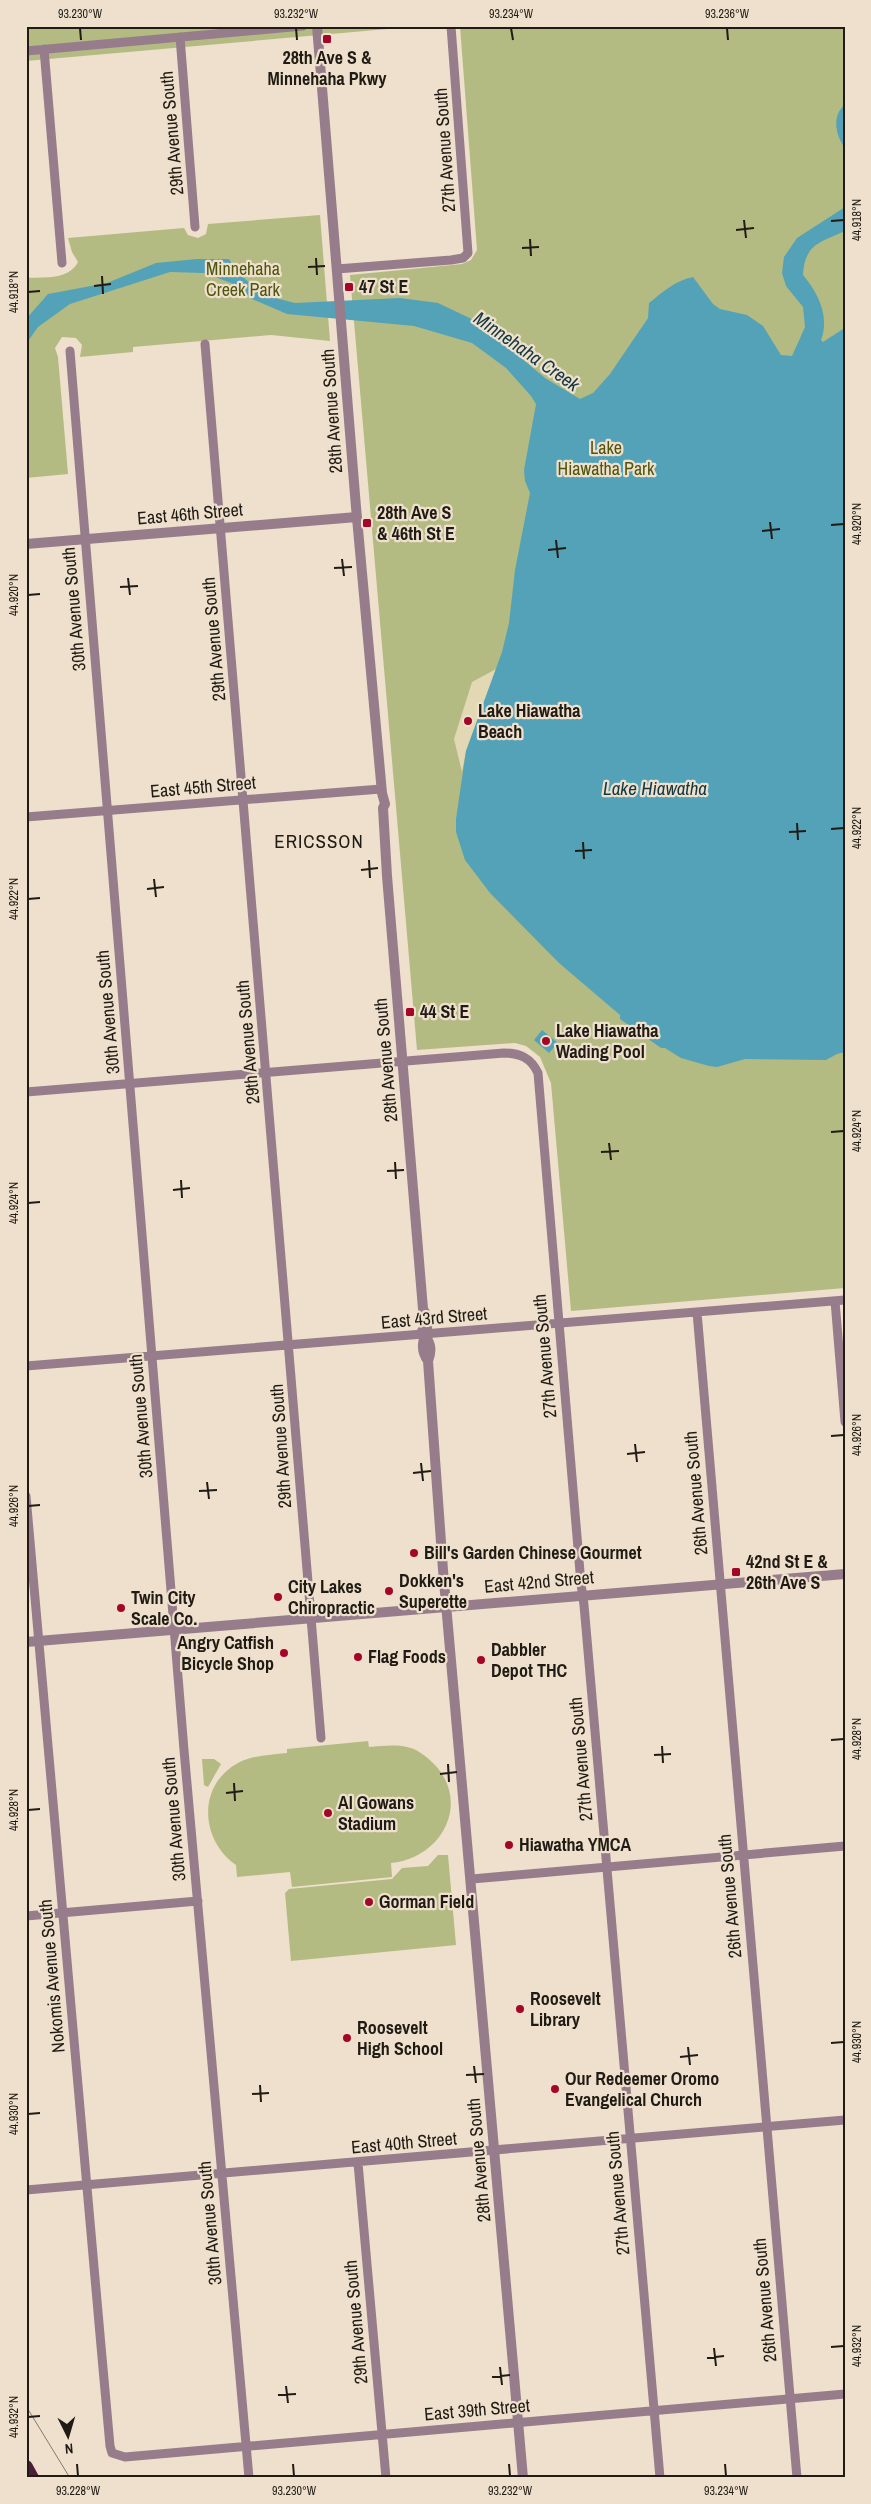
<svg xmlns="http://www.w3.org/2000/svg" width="871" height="2504" font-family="'Archivo Narrow',sans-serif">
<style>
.green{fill:#b3bb82}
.sand{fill:#e2d8b4}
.water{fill:#53a2b8}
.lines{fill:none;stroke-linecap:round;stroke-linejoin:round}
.minor{stroke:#977d8b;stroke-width:9}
.tertiary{stroke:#977d8b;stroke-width:10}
.trunk{stroke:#4b1e3a;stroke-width:14}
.tram{stroke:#837a6d;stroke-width:1}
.ticks{fill:none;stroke:#201b14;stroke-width:2}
.poi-dot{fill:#a40628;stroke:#eee0cc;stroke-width:2}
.labels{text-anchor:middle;stroke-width:4.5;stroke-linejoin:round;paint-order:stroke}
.poi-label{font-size:18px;font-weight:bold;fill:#201b14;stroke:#eee0cc;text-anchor:start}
.street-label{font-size:18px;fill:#201b14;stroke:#eee0cc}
.park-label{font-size:18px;fill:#4f550c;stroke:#eee0cc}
.water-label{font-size:19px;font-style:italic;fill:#123741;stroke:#eee0cc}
.neighbourhood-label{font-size:19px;letter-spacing:1px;fill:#201b14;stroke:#eee0cc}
.neatline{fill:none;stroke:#201b14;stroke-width:2}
.ticks-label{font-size:12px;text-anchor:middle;fill:#201b14}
</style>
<rect width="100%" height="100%" fill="#eee0cc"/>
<path class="green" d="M26 26H422L26 61Z
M460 26H845V1288L571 1311 551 1083 540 1057 526 1046 515 1043 417 1050 350 275 462 264 471 260 477 250Z
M320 215 330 341 271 335 133 347V352L80 357 82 345 76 338 62 337 55 348 58 357 68 474 26 478V278C44 277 69 280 78 262L72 252 68 238 184 228 188 235 198 238 206 234 208 224Z
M368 1741 369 1747C382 1746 395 1744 407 1747 417 1749 426 1756 433 1763 472 1802 442 1858 391 1863L392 1877 292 1887 290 1872 237 1877 236 1865C200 1840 197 1785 238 1763 253 1755 271 1755 287 1753V1749Z
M202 1759H214L221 1764 208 1787 204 1785Z
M438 1855H448L456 1945 291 1961 285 1893 289 1889 392 1879 402 1868 428 1866Z"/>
<path class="sand" d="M496 669 466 751 462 772 454 739 472 682Z"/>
<path class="water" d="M845 105V148C836 137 831 115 845 105Z
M845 207V231C819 243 805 244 803 275 818 293 830 316 821 340L823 342 843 329 845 306V1052L837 1054 826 1060 745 1059 717 1067 709 1066 681 1058 665 1048H661L620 1019V1015L559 963 490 893 465 860 456 832V819L466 751 502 652 509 623 515 570 530 493 525 481 524 470 536 404 531 396 506 368 472 343 414 326 287 314 252 299 231 283 204 273 170 272 70 304 38 327 26 344V319L48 294 107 283 156 263 197 259H229L237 272 264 295 295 303 400 298 438 303 478 322 545 378 580 399 593 393 610 374 648 318 649 303C663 292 674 281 693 277L713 304 720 309 747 315 763 326 781 355 792 356 805 327 803 307 786 286 782 273 784 257 797 238Z
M542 1030 558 1043 549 1053 534 1040Z"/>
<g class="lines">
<path class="minor" d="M180 37 195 227
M44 49 62 263
M26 51 303 26
M337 269 451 260 463 258 468 253 451 26
M205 344 321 1738
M70 351 184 1750 249 2478
M26 817 381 789
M26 1092 504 1053C520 1053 531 1058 538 1073L581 1584 584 1605 660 2478
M835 1301 845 1422
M697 1312 797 2478
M26 1366 845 1300
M26 1496 101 2346 110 2446 112 2453 125 2457 845 2394
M472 1879 845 1846
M26 1916 198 1901
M358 2163 386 2478
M26 2190 845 2120"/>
<path class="tertiary" d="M317 26 356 507 382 793 385 804 383 808 387 876 423 1309C437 1330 413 1339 428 1361
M26 544 357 517
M422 1331C430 1341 433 1349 428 1361L443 1570 523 2478
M26 1642 845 1574"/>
<path class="trunk" d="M26 2467 32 2478"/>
<path class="tram" d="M26 2406 70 2478"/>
</g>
<path class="ticks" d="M80 28 81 40M296 28 297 40M511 28 513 40M727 28 728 40M744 220 746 238M831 221 844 220M736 230 754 228M530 239 531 256M522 248 539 247M316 258 317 275M308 267 325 266M102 276 103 294M94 286 111 284M28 292 40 291M770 522 772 539M831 525 844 524M762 531 780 529M556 540 558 558M548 550 566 548M342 559 344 576M334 568 352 567M128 578 130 595M120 587 138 586M28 595 40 594M797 823 798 840M831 829 844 828M789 832 806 831M583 842 584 859M575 851 592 850M369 860 370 878M361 870 378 868M154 879 156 897M147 889 164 887M28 899 40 898M831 1132 844 1131M609 1143 611 1160M601 1152 619 1151M395 1162 396 1179M387 1171 404 1170M181 1180 182 1198M173 1190 190 1188M28 1203 40 1202M831 1436 844 1435M635 1444 637 1462M627 1454 645 1452M421 1463 423 1481M413 1473 431 1471M207 1482 209 1499M199 1491 217 1490M28 1506 40 1505M831 1740 844 1739M662 1746 663 1763M654 1755 671 1754M448 1764 449 1782M440 1774 457 1772M234 1783 235 1801M226 1793 243 1791M28 1810 40 1809M831 2043 844 2042M688 2047 690 2065M680 2057 698 2055M474 2066 476 2083M466 2075 484 2074M260 2085 261 2102M252 2094 269 2093M28 2114 40 2113M831 2347 844 2346M714 2348 716 2366M707 2358 724 2356M500 2367 502 2385M492 2377 510 2375M286 2386 288 2403M278 2395 296 2394M28 2417 40 2416M77 2464 78 2476M293 2464 294 2476M509 2464 510 2476M725 2464 726 2476"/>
<g class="poi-dot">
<rect x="322" y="34" width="10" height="10" rx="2.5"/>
<rect x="344" y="282" width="10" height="10" rx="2.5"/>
<rect x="362" y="518" width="10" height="10" rx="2.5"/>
<circle cx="468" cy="721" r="5"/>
<rect x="405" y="1007" width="10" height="10" rx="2.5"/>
<circle cx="546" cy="1041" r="5"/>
<circle cx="414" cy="1553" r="5"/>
<rect x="731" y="1567" width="10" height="10" rx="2.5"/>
<circle cx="389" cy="1591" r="5"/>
<circle cx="278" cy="1597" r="5"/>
<circle cx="121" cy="1608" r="5"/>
<circle cx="284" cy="1653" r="5"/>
<circle cx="358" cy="1657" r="5"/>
<circle cx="481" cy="1660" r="5"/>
<circle cx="328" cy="1813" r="5"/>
<circle cx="509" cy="1845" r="5"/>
<circle cx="369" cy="1902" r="5"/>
<circle cx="520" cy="2009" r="5"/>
<circle cx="347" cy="2038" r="5"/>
<circle cx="555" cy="2089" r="5"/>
</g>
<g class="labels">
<g class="poi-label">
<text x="327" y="64" text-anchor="middle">28th Ave S &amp;<tspan x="327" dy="21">Minnehaha Pkwy</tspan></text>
<text x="359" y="293">47 St E</text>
<text x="377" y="519">28th Ave S<tspan x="377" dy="21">&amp; 46th St E</tspan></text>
<text x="478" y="717">Lake Hiawatha<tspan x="478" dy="21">Beach</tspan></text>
<text x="420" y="1018">44 St E</text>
<text x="556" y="1037">Lake Hiawatha<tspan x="556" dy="21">Wading Pool</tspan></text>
<text x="424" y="1559">Bill's Garden Chinese Gourmet</text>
<text x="746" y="1568">42nd St E &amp;<tspan x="746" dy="21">26th Ave S</tspan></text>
<text x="399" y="1587">Dokken's<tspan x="399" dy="21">Superette</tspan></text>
<text x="288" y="1593">City Lakes<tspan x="288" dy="21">Chiropractic</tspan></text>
<text x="131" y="1604">Twin City<tspan x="131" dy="21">Scale Co.</tspan></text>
<text x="274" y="1649" text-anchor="end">Angry Catfish<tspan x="274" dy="21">Bicycle Shop</tspan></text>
<text x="491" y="1656">Dabbler<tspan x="491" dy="21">Depot THC</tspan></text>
<text x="368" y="1663">Flag Foods</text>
<text x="338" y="1809">Al Gowans<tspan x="338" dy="21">Stadium</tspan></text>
<text x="519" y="1851">Hiawatha YMCA</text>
<text x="379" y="1908">Gorman Field</text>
<text x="530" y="2005">Roosevelt<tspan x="530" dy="21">Library</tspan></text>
<text x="357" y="2034">Roosevelt<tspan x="357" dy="21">High School</tspan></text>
<text x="565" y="2085">Our Redeemer Oromo<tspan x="565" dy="21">Evangelical Church</tspan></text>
</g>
<g class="street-label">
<text transform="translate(172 133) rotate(-95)" y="6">29th Avenue South</text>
<text transform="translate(445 150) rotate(-94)" y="6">27th Avenue South</text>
<text transform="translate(332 411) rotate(-94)" y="6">28th Avenue South</text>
<text transform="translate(190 514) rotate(-5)" y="6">East 46th Street</text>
<text transform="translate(74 609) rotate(-95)" y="6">30th Avenue South</text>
<text transform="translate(214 639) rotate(-95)" y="6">29th Avenue South</text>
<text transform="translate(203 787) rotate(-5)" y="6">East 45th Street</text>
<text transform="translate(108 1012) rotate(-95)" y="6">30th Avenue South</text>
<text transform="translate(248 1042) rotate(-95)" y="6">29th Avenue South</text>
<text transform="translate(386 1060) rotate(-95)" y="6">28th Avenue South</text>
<text transform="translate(434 1318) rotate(-5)" y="6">East 43rd Street</text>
<text transform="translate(545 1356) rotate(-95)" y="6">27th Avenue South</text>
<text transform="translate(141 1416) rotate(-95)" y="6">30th Avenue South</text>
<text transform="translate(281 1446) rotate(-94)" y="6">29th Avenue South</text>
<text transform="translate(696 1493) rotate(-95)" y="6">26th Avenue South</text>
<text transform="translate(539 1582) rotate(-5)" y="6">East 42nd Street</text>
<text transform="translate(581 1759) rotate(-95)" y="6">27th Avenue South</text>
<text transform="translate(174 1819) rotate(-95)" y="6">30th Avenue South</text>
<text transform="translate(730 1896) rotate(-95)" y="6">26th Avenue South</text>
<text transform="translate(52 1976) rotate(-95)" y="6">Nokomis Avenue South</text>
<text transform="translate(404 2143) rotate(-5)" y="6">East 40th Street</text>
<text transform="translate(479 2160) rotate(-95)" y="6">28th Avenue South</text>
<text transform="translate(618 2193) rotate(-95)" y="6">27th Avenue South</text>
<text transform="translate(210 2223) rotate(-95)" y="6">30th Avenue South</text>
<text transform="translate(765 2300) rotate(-95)" y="6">26th Avenue South</text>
<text transform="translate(356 2322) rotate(-95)" y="6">29th Avenue South</text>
<text transform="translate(477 2410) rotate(-5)" y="6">East 39th Street</text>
</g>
<g class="park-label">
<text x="243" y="275">Minnehaha<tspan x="243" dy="21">Creek Park</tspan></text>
<text x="606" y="454">Lake<tspan x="606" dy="21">Hiawatha Park</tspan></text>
</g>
<g class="water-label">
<text transform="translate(527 351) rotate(35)" y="7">Minnehaha Creek</text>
<text x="655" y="795">Lake Hiawatha</text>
</g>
<g class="neighbourhood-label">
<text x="319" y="848">ERICSSON</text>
</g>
</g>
<rect width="871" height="2504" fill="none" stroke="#eee0cc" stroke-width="55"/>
<g transform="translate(68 2436) rotate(175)" stroke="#eee0cc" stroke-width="4" paint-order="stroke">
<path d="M0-4L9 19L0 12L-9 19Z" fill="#201b14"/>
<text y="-8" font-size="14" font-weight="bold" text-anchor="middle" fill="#201b14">N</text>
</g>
<rect x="28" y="28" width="816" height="2448" class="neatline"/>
<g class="ticks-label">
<text x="80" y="18">93.230°W</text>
<text x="296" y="18">93.232°W</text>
<text x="511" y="18">93.234°W</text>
<text x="727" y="18">93.236°W</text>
<text transform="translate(857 220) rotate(-90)" y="4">44.918°N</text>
<text transform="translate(14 292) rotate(-90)" y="4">44.918°N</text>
<text transform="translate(857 524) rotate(-90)" y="4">44.920°N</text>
<text transform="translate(14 595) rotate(-90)" y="4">44.920°N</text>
<text transform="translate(857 828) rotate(-90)" y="4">44.922°N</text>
<text transform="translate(14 899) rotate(-90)" y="4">44.922°N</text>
<text transform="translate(857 1131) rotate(-90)" y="4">44.924°N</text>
<text transform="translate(14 1203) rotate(-90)" y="4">44.924°N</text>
<text transform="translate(857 1435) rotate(-90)" y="4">44.926°N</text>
<text transform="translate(14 1506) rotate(-90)" y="4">44.926°N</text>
<text transform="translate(857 1739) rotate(-90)" y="4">44.928°N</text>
<text transform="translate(14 1810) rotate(-90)" y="4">44.928°N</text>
<text transform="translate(857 2042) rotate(-90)" y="4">44.930°N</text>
<text transform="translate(14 2114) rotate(-90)" y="4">44.930°N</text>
<text transform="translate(857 2346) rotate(-90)" y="4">44.932°N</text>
<text transform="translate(14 2417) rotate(-90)" y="4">44.932°N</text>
<text x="78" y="2495">93.228°W</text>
<text x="294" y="2495">93.230°W</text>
<text x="510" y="2495">93.232°W</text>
<text x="726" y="2495">93.234°W</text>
</g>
</svg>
